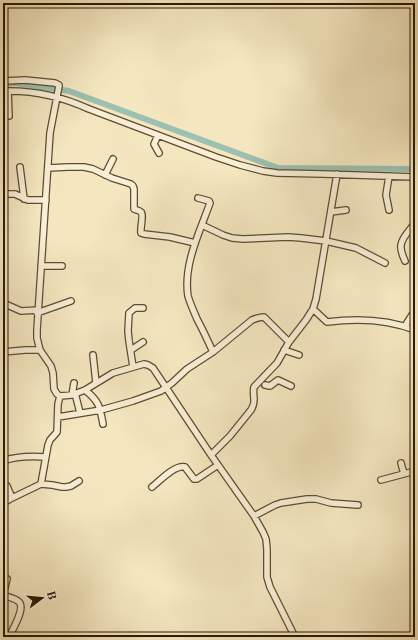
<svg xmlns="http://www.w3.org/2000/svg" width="418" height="640" font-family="'Libre Bodoni',serif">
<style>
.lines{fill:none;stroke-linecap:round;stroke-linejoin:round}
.canal{stroke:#9cc0b1;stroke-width:6}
.minor-casing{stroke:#5d4c30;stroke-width:8}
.minor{stroke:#f8efd6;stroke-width:5.5}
</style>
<rect width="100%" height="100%" fill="#f4e7c0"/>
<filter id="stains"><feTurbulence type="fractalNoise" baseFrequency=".005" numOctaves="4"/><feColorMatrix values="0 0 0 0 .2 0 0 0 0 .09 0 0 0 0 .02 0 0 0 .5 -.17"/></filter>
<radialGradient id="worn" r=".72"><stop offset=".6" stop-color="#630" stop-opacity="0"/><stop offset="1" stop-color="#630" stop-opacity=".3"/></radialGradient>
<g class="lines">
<path class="canal" d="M3 84 15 83 69 91 278 168 415 169"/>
<defs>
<path id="minor" d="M3 81 25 80 55 83 59 85V86L50 133 37 330V338L40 350 51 366 53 373 54 389 57 394 60 396 72 395 85 390 113 373 144 364 148 365 153 368 211 455 254 516 263 532 266 539 267 549V577L270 587 295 637
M3 91C32 90 63 97 89 109L216 157 240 165 263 171 277 173 323 174 415 177
M8 91 9 116
M158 135 154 144 159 153
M20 167 24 199
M48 168 68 167H84L93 169 112 178 131 184 133 186 134 189V209C136 210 139 210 141 212 144 215 140 228 141 233L144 234 170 237 195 243
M105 175 113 159
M3 194H15L28 200H46
M198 198 209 201 210 203C200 231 183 265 188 296 190 303 194 312 197 319 203 330 208 341 213 352
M389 210 386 195 389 176
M331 212 346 210
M202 225 223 235 232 238 243 239 288 237 301 238 326 241 356 248 385 263
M405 261C403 256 400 251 401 245 402 237 411 229 415 223
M41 266H62
M3 303 21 311 38 310
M313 309 327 322C357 318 387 319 415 330
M37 313 71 301
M405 326 412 315
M131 350 143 342
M284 350 299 355
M3 352 25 350H40
M93 355 96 383
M133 367 129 341 128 331 129 313 135 308H143
M265 385 270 386 278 380 291 386
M85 390C99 401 100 407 103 424
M75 393 80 413
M72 395 74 383
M58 417 101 410 133 401 161 391 172 383 187 369 213 352 252 320C257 318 260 317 264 317L289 342
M211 455 230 436 251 410C257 400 252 397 254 387L277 363 289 342 306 320 313 309 316 299 337 174
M3 461C17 456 30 456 45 457
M401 463 404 474
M381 480 415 471
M41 484 52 485 62 487H66L71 486 79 481
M7 486 12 498
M152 487C161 480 174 465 185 467L194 479H197L218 465
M3 503 10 499 41 484 48 445 50 440 57 432 58 404 60 396
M254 516 275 505 281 503 307 499H316L331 503 358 505
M3 595C8 597 14 598 18 601 27 607 12 630 9 637
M3 595 7 579"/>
</defs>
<use href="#minor" class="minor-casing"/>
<use href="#minor" class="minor"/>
</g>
<rect width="418" height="640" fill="none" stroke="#f4e7c0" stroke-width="16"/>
<rect x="4" y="4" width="410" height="632" fill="none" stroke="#2b1900" stroke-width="2"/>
<rect x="8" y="8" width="402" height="624" fill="none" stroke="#2b1900"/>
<g transform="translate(42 598) rotate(74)" stroke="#f8efd6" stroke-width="3" paint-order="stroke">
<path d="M0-3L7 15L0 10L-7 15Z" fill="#2b1900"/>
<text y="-6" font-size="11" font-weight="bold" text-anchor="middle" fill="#2b1900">B</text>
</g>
<rect width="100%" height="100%" filter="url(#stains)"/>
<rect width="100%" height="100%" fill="url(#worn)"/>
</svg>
